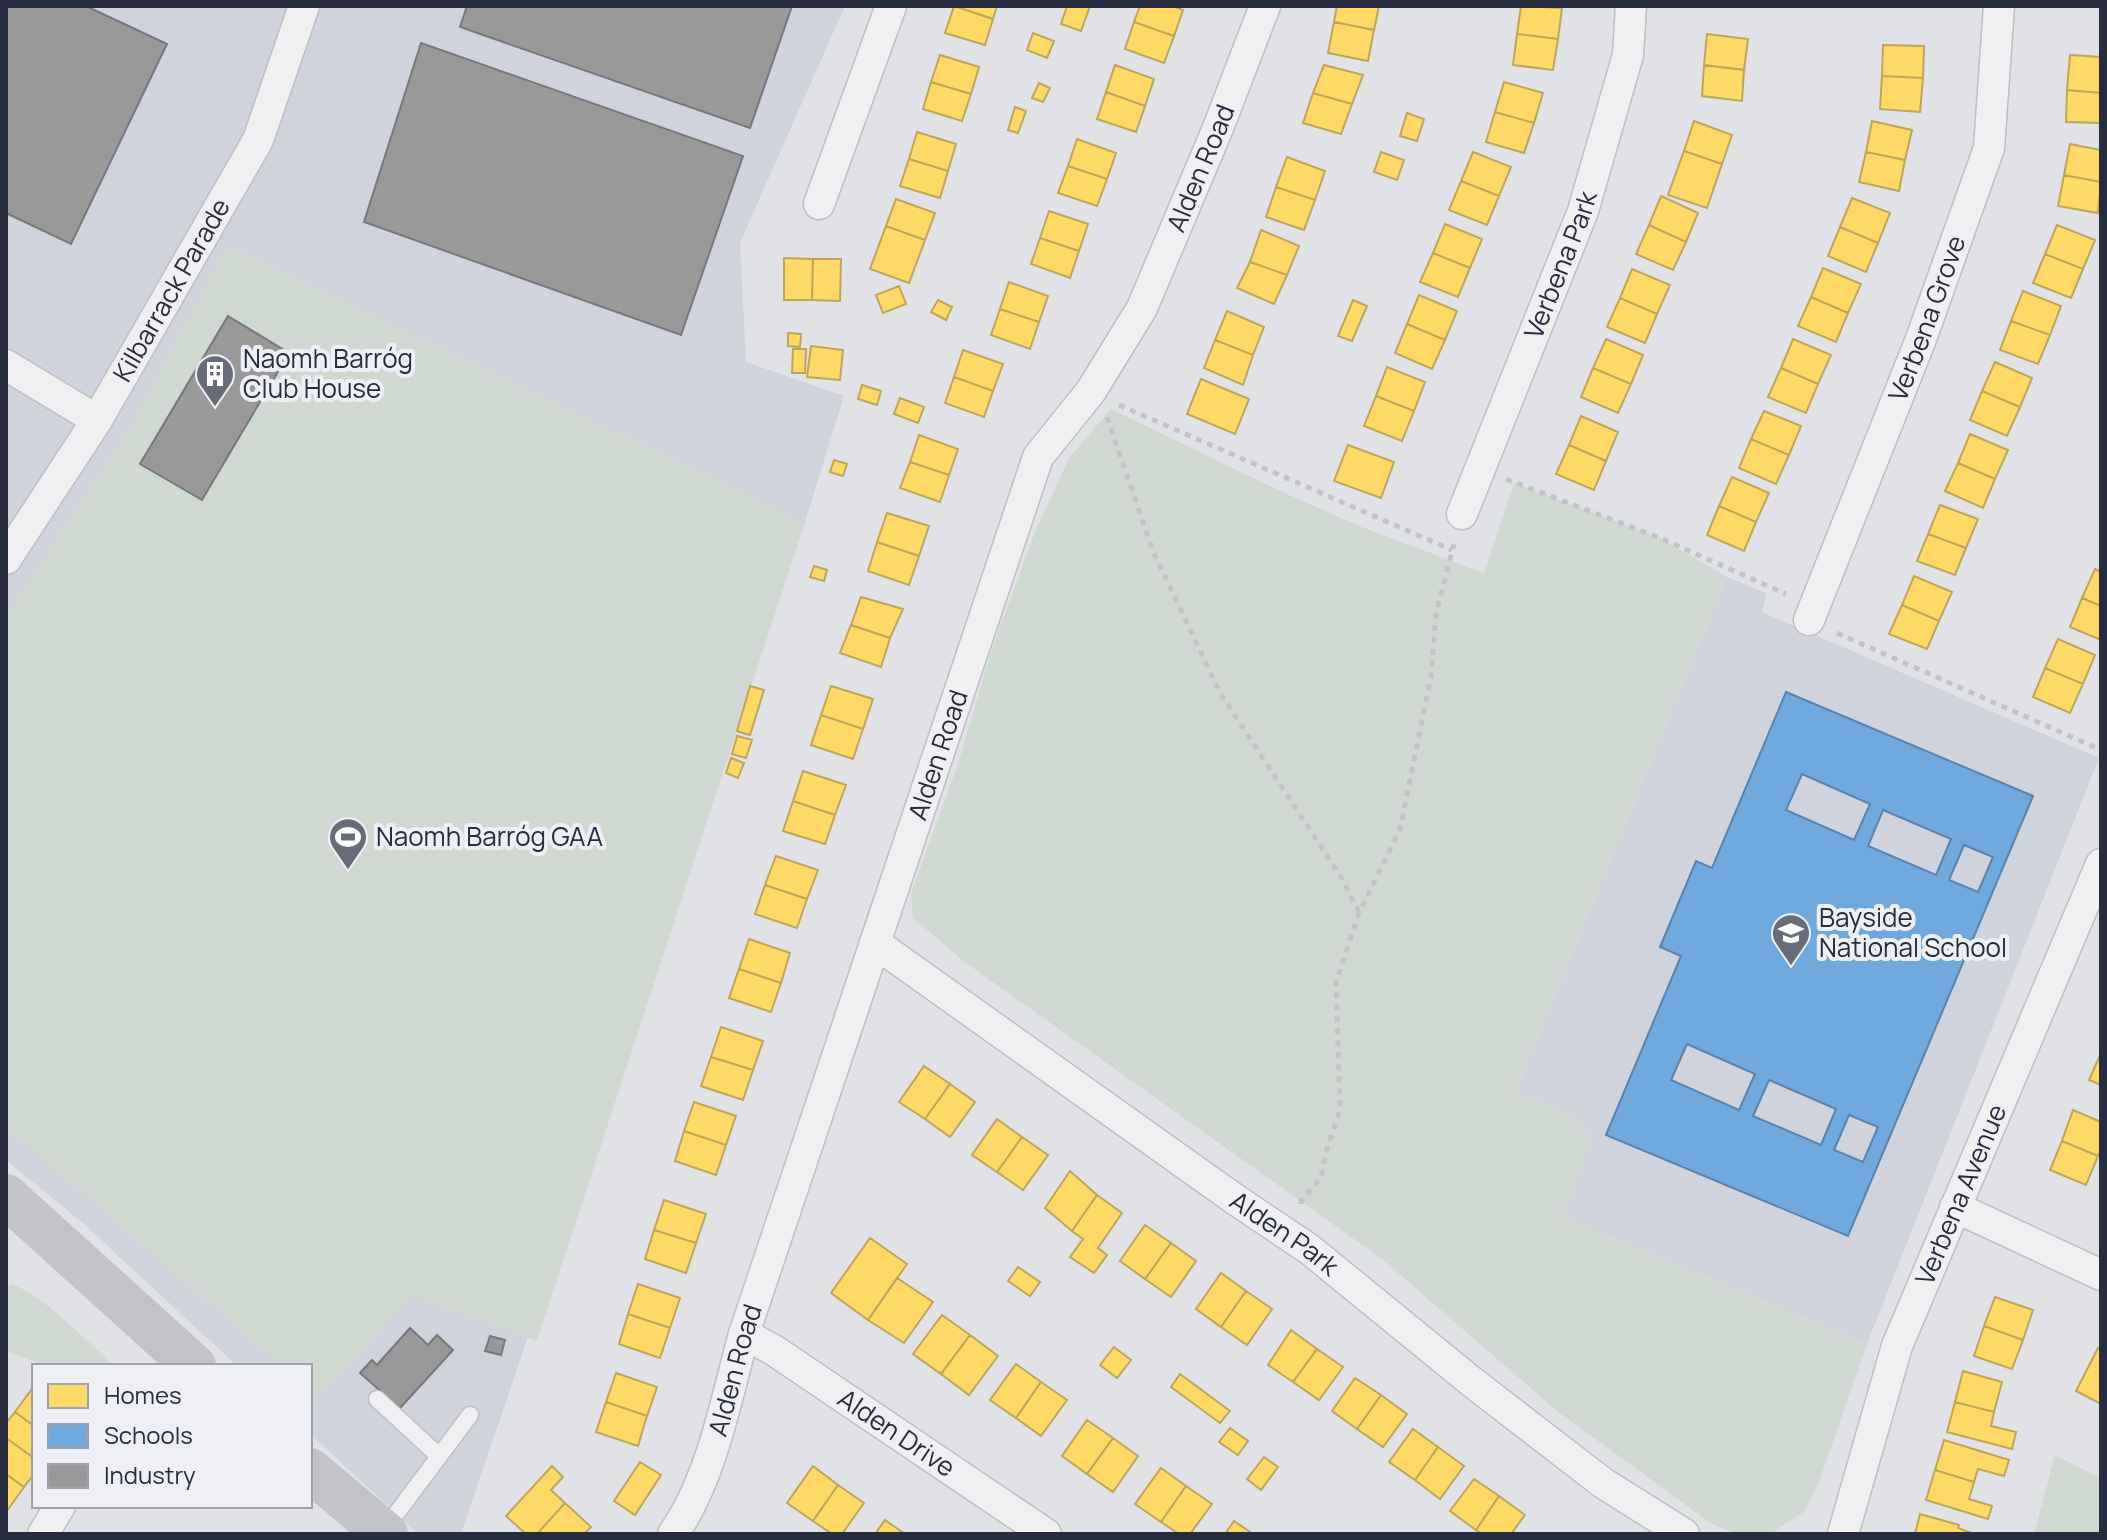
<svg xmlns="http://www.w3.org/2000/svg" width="2107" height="1540" font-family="Manrope,sans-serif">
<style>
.built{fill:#d0d3db}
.green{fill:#cfd9d1}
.homes{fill:#ffd966;stroke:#bea55a;stroke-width:2}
.schools{fill:#6fa8dc;stroke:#5983ad;stroke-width:2;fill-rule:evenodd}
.industry{fill:#999;stroke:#77787e;stroke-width:2}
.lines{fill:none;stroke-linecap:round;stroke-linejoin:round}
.service-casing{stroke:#bdbfc3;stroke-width:19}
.minor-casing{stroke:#bdbfc3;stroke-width:33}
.path{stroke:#c2c3c9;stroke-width:5;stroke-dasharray:6 6;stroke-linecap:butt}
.service{stroke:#f0f0f2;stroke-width:16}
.minor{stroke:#f0f0f2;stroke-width:30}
.secondary{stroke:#c1c3c8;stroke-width:44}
.labels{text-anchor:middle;stroke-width:8;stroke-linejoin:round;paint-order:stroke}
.street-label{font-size:26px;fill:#272c3f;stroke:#eef0f6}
.poi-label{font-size:26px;fill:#272c3f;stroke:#eef0f6;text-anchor:start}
</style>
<rect width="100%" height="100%" fill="#e0e2e6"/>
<path class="built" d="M6 6H845L740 243 746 362 844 396 805 522 461 1534H418L310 1434V1366H237L84 1224 6 1160Z
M1727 577 1766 593 1762 612 2099 758 1867 1344 1563 1217 1516 1091Z"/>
<path class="green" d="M227 245 805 522 537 1341 412 1295 319 1399 310 1392V1366H281L6 1127V616L134 421Z
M1111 409 1278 490 1359 526 1484 573 1514 483 1660 538 1727 577 1516 1091 1571 1113 1593 1139 1563 1217 1867 1344 1819 1482 1805 1511 1773 1532 1757 1534H1738L1712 1524 1557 1411 1382 1259 966 963 913 918 911 893 957 767 992 649 1035 532 1069 458Z
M11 1284C44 1295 87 1342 115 1366H46L6 1351V1288Z
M2055 1455 2101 1478V1534H2034Z"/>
<path class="homes" d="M954 6 993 19 985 45 945 33Z
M954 6H997L993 19Z
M1067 6H1090L1081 31 1061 24Z
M1140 6H1173L1183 10 1174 36 1134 22Z
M1337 6H1379L1374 30 1334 22Z
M1521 6 1562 8 1558 39 1517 34Z
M1134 22 1174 36 1164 63 1125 49Z
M1334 22 1374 30 1368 61 1328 53Z
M1033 33 1054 41 1047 58 1027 50Z
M1517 34 1558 39 1553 70 1513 65Z
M1707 34 1748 39 1744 70 1704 65Z
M1883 45 1924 46 1923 78 1882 76Z
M940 55 979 67 971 94 931 82Z
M2070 55 2101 57V93L2067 90Z
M1115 65 1154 79 1145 106 1106 92Z
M1324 65 1363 75 1352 104 1313 93Z
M1704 65 1744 70 1742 101 1702 96Z
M1882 76 1923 78 1920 112 1880 109Z
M931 82 971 94 962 121 923 109Z
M1504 82 1543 93 1534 123 1495 112Z
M1039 83 1050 88 1043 102 1032 98Z
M2067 90 2101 93V123L2066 122Z
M1106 92 1145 106 1136 132 1097 119Z
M1313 93 1352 104 1341 134 1303 123Z
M1015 107 1026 111 1018 133 1008 130Z
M1495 112 1534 123 1524 153 1486 142Z
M1407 113 1424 119 1417 141 1400 136Z
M1694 121 1732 135 1722 164 1684 151Z
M1872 121 1912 130 1905 160 1866 152Z
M917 132 956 144 948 171 909 159Z
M1077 139 1116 153 1107 179 1068 166Z
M2070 144 2101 150V182L2064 175Z
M1684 151 1722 164 1707 208 1668 195Z
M1381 152 1404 160 1397 180 1374 172Z
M1473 152 1511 167 1499 196 1461 181Z
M1866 152 1905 160 1899 191 1859 182Z
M1287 157 1325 171 1315 200 1276 187Z
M909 159 948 171 940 198 900 186Z
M1068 166 1107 179 1097 206 1058 193Z
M2064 175 2101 182 2098 213 2058 206Z
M1461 181 1499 196 1487 225 1449 210Z
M1276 187 1315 200 1304 230 1266 217Z
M1661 196 1698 213 1686 242 1649 225Z
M1852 198 1890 213 1878 243 1840 227Z
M896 199 935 213 925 240 886 226Z
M1049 211 1088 224 1079 251 1040 238Z
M1445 224 1482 239 1470 268 1433 253Z
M1649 225 1686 242 1673 270 1636 254Z
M2057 225 2095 240 2083 269 2045 254Z
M886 226 925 240 909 283 870 269Z
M1840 227 1878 243 1866 272 1828 256Z
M1261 230 1299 246 1287 275 1250 262Z
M1040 238 1079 251 1070 278 1031 264Z
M1433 253 1470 268 1458 297 1420 282Z
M2045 254 2083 269 2071 298 2033 283Z
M784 258 813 259 812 300H784Z
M813 259H841L840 301 812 300Z
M1250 262 1287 275 1274 304 1237 288Z
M1823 268 1861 284 1848 313 1811 297Z
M1632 269 1670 285 1657 314 1620 298Z
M1009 282 1048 296 1039 322 1000 309Z
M899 286 906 304 883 313 876 295Z
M2023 291 2061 306 2050 335 2011 321Z
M1419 295 1457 311 1445 340 1407 324Z
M1811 297 1848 313 1836 342 1798 326Z
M1620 298 1657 314 1645 343 1607 327Z
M938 300 952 307 946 320 931 312Z
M1353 300 1367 306 1352 341 1338 336Z
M1000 309 1039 322 1030 349 991 335Z
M1227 311 1264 327 1253 355 1215 340Z
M2011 321 2050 335 2038 364 2000 350Z
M1407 324 1445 340 1432 369 1395 353Z
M788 333 801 334 800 347 788 346Z
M1606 339 1643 355 1631 384 1593 368Z
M1793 339 1831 355 1818 384 1781 368Z
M1215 340 1253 355 1243 385 1204 368Z
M811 346 843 350 840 380 807 377Z
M793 349H806L805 373H792Z
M963 350 1003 364 993 391 954 377Z
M1995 362 2032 378 2020 407 1982 391Z
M1387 367 1425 382 1414 411 1376 396Z
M1593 368 1631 384 1618 413 1581 397Z
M1781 368 1818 384 1806 413 1768 397Z
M954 377 993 391 984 417 945 403Z
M1201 379 1249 399 1235 434 1187 414Z
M862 385 881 391 877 405 858 399Z
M1982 391 2020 407 2007 436 1970 420Z
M1376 396 1414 411 1402 441 1364 426Z
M900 398 924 407 918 423 894 414Z
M1764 411 1801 426 1789 455 1751 439Z
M1581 416 1618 432 1606 461 1569 445Z
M1970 434 2008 450 1995 479 1958 463Z
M919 435 958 449 949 475 910 462Z
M1751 439 1789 455 1776 484 1739 468Z
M1348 445 1394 462 1381 498 1334 481Z
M1569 445 1606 461 1594 490 1556 474Z
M834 460 847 464 843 476 830 472Z
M910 462 949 475 940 502 900 488Z
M1958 463 1995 479 1983 508 1945 491Z
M1732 477 1769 493 1756 522 1719 506Z
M1940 505 1978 519 1966 548 1928 534Z
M1719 506 1756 522 1744 551 1707 535Z
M887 513 929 526 919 556 877 542Z
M1928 534 1966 548 1955 575 1917 561Z
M877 542 919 556 909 585 868 571Z
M814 566 827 570 824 581 810 577Z
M2095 569 2101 572V606L2082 598Z
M1914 576 1952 592 1939 621 1902 605Z
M861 597 903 609 890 638 851 625Z
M2082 598 2101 606V640L2070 627Z
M1902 605 1939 621 1927 649 1889 634Z
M851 625 890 638 881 667 840 653Z
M2058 639 2095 655 2083 684 2045 668Z
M2045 668 2083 684 2070 713 2033 697Z
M750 686 764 690 750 735 737 731Z
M831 686 873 699 863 729 821 715Z
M821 715 863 729 853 759 811 745Z
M737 736 752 740 746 758 732 754Z
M731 758 744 763 738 778 726 773Z
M803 771 846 785 835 815 793 801Z
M793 801 835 815 825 844 783 831Z
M776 856 818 870 807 899 765 885Z
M765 885 807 899 797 928 755 914Z
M749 939 790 953 781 983 739 969Z
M739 969 781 983 771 1012 729 998Z
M721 1027 763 1041 753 1070 711 1057Z
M2101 1053V1085L2089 1080Z
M711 1057 753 1070 743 1100 701 1086Z
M924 1066 950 1084 925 1119 899 1102Z
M950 1084 975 1102 950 1137 925 1119Z
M694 1102 736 1116 726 1145 684 1131Z
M2073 1110 2101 1122V1149L2098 1156 2062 1141Z
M997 1119 1022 1137 997 1172 972 1155Z
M684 1131 726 1145 716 1175 675 1161Z
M1022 1137 1048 1155 1023 1190 997 1172Z
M2062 1141 2098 1156 2086 1185 2050 1170Z
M1070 1171 1097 1195 1072 1231 1045 1208Z
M1097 1195 1122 1213 1098 1248 1107 1255 1094 1273 1070 1257 1083 1239 1072 1231Z
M664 1200 706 1214 696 1243 654 1230Z
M1145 1225 1171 1243 1145 1279 1120 1261Z
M654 1230 696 1243 686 1273 645 1259Z
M870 1238 907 1264 868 1320 831 1293Z
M1171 1243 1196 1261 1171 1297 1145 1279Z
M1018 1267 1040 1282 1030 1296 1008 1281Z
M1221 1273 1246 1291 1221 1327 1196 1309Z
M897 1278 933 1302 904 1343 868 1320Z
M638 1284 680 1298 670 1328 628 1314Z
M1246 1291 1272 1309 1247 1345 1221 1327Z
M1995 1297 2033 1310 2023 1340 1984 1326Z
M628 1314 670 1328 660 1358 619 1344Z
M942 1315 970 1335 941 1374 913 1354Z
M1984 1326 2023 1340 2012 1369 1974 1356Z
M1291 1330 1317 1349 1293 1382 1268 1365Z
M970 1335 998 1356 969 1395 941 1374Z
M1114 1347 1131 1360 1117 1378 1100 1365Z
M2098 1348 2101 1350V1404L2076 1391Z
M1317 1349 1343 1367 1319 1400 1293 1382Z
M1016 1364 1041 1382 1016 1418 990 1400Z
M1963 1371 2002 1382 1994 1412 1955 1402Z
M616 1373 657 1387 647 1416 606 1402Z
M1180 1374 1230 1411 1220 1423 1171 1387Z
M1355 1378 1381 1395 1357 1429 1332 1411Z
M1041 1382 1067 1400 1041 1436 1016 1418Z
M34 1386V1426L15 1412Z
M1381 1395 1407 1414 1383 1447 1357 1429Z
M606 1402 647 1416 638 1446 596 1432Z
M1955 1402 1994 1412 1991 1426 2016 1432 2012 1449 1947 1432Z
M15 1412 34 1426V1458L6 1438V1423Z
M1087 1420 1113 1438 1087 1474 1062 1456Z
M1230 1428 1248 1441 1238 1455 1219 1442Z
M1413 1429 1438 1447 1415 1480 1389 1462Z
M6 1438 34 1458V1474L24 1487 6 1474Z
M1113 1438 1138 1456 1113 1492 1087 1474Z
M1944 1440 2009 1460 2004 1476 1978 1469 1974 1482 1935 1470Z
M1438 1447 1464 1466 1440 1499 1415 1480Z
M1264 1457 1278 1467 1261 1490 1247 1479Z
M640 1462 661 1475 635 1515 614 1501Z
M552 1466 563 1477 551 1490 565 1503 537 1534H526L506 1516Z
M813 1466 838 1485 813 1521 787 1503Z
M1161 1468 1186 1486 1161 1522 1135 1504Z
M1935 1470 1974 1482 1969 1499 1992 1506 1988 1519 1926 1500Z
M6 1474 24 1487 7 1511 6 1510Z
M1474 1479 1499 1496 1476 1530 1450 1511Z
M838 1485 864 1503 842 1534H832L813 1521Z
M1186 1486 1212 1504 1190 1534H1179L1161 1522Z
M1499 1496 1525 1515 1511 1534H1482L1476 1530Z
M565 1503 591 1527 584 1534H537Z
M1920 1514 1959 1525 1958 1528 1974 1534H1915Z
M885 1520 905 1534H875Z
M1234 1521 1253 1534H1225Z"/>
<path class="schools" d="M1786 692 2033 796 1848 1236 1606 1135 1681 956 1660 947 1696 861 1712 868ZM1802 774 1870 804 1854 840 1786 810ZM1883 810 1951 839 1936 875 1868 846ZM1964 845 1993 857 1978 892 1949 880ZM1687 1044 1755 1074 1739 1110 1671 1080ZM1769 1080 1836 1109 1821 1145 1753 1116ZM1849 1115 1878 1127 1863 1162 1834 1150Z"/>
<path class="industry" d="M6 6H86L167 44 71 244 6 213Z
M467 6H792L750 128 460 27Z
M421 43 743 156 681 335 364 222Z
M228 316 289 353 202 500 140 464Z
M410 1328 428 1345 437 1335 453 1350 400 1408 360 1373 372 1360 377 1365Z
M490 1336 505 1340 501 1355 485 1351Z"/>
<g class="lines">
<defs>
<path id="service" d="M377 1399 439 1456
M384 1530 470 1415"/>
<g id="minor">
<path d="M819 204 891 6"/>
<path d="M6 365 97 420"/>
<path id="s1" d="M1462 514 1583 211 1628 55 1631 6"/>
<path id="s2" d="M6 559 97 420 258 140 304 6"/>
<path id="s3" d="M1809 620 1921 339 1989 148 1999 6"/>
<path id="s4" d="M875 943 1236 1200 1309 1249 1472 1382 1603 1483 1684 1534"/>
<path d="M1955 1207 2101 1275"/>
<path id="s5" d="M744 1334 775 1351 1046 1534"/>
<path d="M43 1534 60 1506"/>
<path id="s6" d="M673 1534C712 1479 726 1399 744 1334L1038 457 1091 391 1142 308 1218 128 1265 6"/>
<path id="s7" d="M1843 1534 1897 1346 2101 864"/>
</g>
</defs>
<use href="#service" class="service-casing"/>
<use href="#minor" class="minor-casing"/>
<path class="path" d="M1119 405 1452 550
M1107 417 1153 551 1220 693 1341 877 1359 912
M1506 479 1660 538 1786 594
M1837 633 2101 750
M1301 1204V1201L1321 1178 1326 1152 1340 1110 1336 982 1359 913 1400 829 1431 677 1436 613 1454 544"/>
<use href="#service" class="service"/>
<use href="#minor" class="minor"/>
<path class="secondary" d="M6 1196 194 1366
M310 1470 386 1534"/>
</g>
<defs>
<symbol id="building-pin" viewBox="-11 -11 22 30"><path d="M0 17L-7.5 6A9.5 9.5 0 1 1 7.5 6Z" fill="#686c79" stroke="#eef0f6"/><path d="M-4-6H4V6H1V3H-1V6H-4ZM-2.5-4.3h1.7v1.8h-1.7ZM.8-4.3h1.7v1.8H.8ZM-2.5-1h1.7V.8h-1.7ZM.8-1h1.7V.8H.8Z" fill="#fff"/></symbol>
<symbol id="stadium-pin" viewBox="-11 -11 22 30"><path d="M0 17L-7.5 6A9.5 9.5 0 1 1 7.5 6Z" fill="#686c79" stroke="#eef0f6"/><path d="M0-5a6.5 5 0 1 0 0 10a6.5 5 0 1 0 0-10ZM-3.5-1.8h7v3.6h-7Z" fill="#fff"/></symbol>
<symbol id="school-pin" viewBox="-11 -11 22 30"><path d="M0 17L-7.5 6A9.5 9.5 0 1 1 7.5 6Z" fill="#686c79" stroke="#eef0f6"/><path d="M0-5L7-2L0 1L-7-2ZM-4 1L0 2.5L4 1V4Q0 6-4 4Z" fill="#fff"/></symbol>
</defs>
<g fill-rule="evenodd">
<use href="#building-pin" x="193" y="352" width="44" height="60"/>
<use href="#stadium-pin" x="326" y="815" width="44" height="60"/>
<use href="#school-pin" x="1769" y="911" width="44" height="60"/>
</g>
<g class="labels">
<g class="street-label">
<text dy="9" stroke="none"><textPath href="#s6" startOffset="1472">Alden Road</textPath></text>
<text dy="9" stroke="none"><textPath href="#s1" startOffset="268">Verbena Park</textPath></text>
<text dy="9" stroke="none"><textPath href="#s2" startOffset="316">Kilbarrack Parade</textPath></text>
<text dy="9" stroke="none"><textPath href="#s3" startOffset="324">Verbena Grove</textPath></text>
<text dy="9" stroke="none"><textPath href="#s6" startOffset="824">Alden Road</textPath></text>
<text dy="9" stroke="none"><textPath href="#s7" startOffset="360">Verbena Avenue</textPath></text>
<text dy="9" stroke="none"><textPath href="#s4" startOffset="502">Alden Park</textPath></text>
<text dy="9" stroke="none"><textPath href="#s6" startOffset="176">Alden Road</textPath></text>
<text dy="9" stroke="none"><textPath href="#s5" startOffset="182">Alden Drive</textPath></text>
</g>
<g class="poi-label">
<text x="243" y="368">Naomh Barróg<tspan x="243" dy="30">Club House</tspan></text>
<text x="376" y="846">Naomh Barróg GAA</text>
<text x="1819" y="927">Bayside<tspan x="1819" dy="30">National School</tspan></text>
</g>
</g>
<rect width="2107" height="1540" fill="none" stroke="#272c3f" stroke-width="16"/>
<rect x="32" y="1364" width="280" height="144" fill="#eef0f6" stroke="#9ea2ad" stroke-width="2"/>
<rect x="48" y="1384" width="40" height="24" fill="#ffd966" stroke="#9ea2ad" stroke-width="2"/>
<text x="104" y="1404" font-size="24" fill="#272c3f">Homes</text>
<rect x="48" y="1424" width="40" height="24" fill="#6fa8dc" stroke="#9ea2ad" stroke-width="2"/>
<text x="104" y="1444" font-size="24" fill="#272c3f">Schools</text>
<rect x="48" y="1464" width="40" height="24" fill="#999999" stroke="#9ea2ad" stroke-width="2"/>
<text x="104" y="1484" font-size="24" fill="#272c3f">Industry</text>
</svg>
